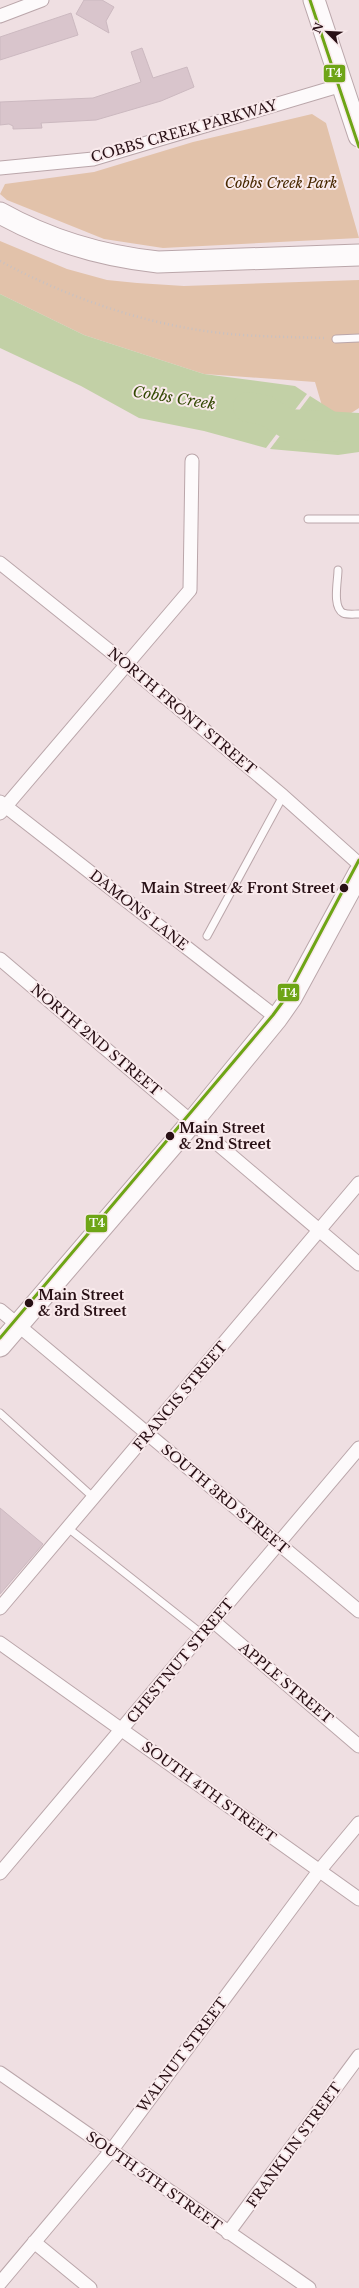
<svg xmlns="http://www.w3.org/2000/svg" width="359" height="2288" font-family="'Libre Baskerville',serif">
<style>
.green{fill:#e2c2aa}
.water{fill:#c2d0a6}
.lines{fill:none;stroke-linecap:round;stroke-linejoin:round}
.river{stroke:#c2d0a6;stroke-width:30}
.building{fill:#d9c5cc;stroke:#ccb9c0}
.lane-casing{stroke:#baa6aa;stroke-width:9}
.street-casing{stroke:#baa6aa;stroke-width:15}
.primary-casing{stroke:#baa6aa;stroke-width:23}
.path{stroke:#c8c1c2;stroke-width:2.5;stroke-dasharray:1 3;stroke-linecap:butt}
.lane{stroke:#fdfafb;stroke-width:7}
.street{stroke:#fdfafb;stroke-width:13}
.primary{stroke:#fdfafb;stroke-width:21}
.tram-1-casing{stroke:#f9eaec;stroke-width:6}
.tram-1{stroke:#6ea516;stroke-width:3}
.stop-dot{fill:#281015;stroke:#f9eaec;stroke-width:1.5}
.labels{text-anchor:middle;stroke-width:4;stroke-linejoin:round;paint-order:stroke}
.street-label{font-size:14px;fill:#281015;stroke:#f9eaec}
.park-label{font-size:14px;font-style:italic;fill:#472800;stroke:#f9eaec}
.stop-label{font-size:14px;font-weight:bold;fill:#281015;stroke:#f9eaec;text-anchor:start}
.water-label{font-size:15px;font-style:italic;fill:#324802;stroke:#f9eaec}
.line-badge{stroke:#f9eaec;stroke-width:1.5}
.badge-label{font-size:11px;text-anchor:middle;font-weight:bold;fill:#fff}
</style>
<rect width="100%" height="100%" fill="#efdfe2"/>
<path class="green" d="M312 114 326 123 359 238 163 248 104 239 7 200 0 194 5 184 94 172 193 142Z
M0 241 67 269 107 280 137 283 184 286 359 280V408L337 422 325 416 315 382 204 374 84 335 0 294Z"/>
<path class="water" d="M0 294 84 335 204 374 295 386 307 394 266 448 204 431 139 418 81 386 0 348Z
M310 396 345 418 359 416V452L338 455 270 449Z"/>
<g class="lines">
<path class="river" d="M248 407 265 410 288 424 359 428"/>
</g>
<path class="building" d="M84 0H102L114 7 106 21 109 33 76 14Z
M71 13 78 35 0 60V37Z
M142 48 153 78 187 67 194 87 161 101 96 120 41 123 42 128 13 129V126L9 124 0 125V102L93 98 141 82 131 52Z
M0 1508 43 1544 0 1594Z"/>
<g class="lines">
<defs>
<path id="lane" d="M336 339 359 338
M308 519H359
M338 570C338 581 332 607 343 613 348 615 354 614 359 614
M207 936 283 796
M0 1413 94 1498
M68 1528 202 1634"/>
<path id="street" d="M0 16 42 0
M0 168 93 159 342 85
M0 563 126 664 283 796 359 864
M0 802 277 1018
M0 813 190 590 192 461
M0 959 359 1264
M0 1310 359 1611
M0 1608 359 1183
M213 1621 359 1746
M0 1643 359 1899
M0 1873 359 1448
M0 2073 309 2288
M228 2233 359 2056
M34 2242 90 2288
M0 2283 111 2151 319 1871 359 1823"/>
<path id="primary" d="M314 0 359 136
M0 213C50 241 101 256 158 262L359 255
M0 1346 192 1122 277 1018 291 998 359 873"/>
</defs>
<use href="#lane" class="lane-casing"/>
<use href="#street" class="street-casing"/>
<use href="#primary" class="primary-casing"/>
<path class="path" d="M0 261C74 301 158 329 242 335 270 337 297 337 324 338"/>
<use href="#lane" class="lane"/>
<use href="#street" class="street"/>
<use href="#primary" class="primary"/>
<defs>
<path id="tram-1" d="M310 0 359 147
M0 1338 273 1015 287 996 359 860"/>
</defs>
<use href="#tram-1" class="tram-1-casing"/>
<use href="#tram-1" class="tram-1"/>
</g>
<g class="stop-dot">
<circle cx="344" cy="888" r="5"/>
<circle cx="170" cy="1136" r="5"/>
<circle cx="29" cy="1303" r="5"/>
</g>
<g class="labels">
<g class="street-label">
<text transform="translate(184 131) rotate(-16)" y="5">COBBS CREEK PARKWAY</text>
<text transform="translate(182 711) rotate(40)" y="5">NORTH FRONT STREET</text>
<text transform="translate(139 910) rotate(38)" y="5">DAMONS LANE</text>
<text transform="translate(96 1040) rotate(40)" y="5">NORTH 2ND STREET</text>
<text transform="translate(180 1396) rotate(-50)" y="5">FRANCIS STREET</text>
<text transform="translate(225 1499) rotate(40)" y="5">SOUTH 3RD STREET</text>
<text transform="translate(180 1661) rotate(-50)" y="5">CHESTNUT STREET</text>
<text transform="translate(286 1683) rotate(40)" y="5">APPLE STREET</text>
<text transform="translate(209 1792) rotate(36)" y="5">SOUTH 4TH STREET</text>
<text transform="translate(182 2055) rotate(-53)" y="5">WALNUT STREET</text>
<text transform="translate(294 2145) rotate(-54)" y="5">FRANKLIN STREET</text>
<text transform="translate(154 2181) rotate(35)" y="5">SOUTH 5TH STREET</text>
</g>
<g class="park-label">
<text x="281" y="188">Cobbs Creek Park</text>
</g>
<g class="stop-label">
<text x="335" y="893" text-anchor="end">Main Street &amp; Front Street</text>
<text x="179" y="1133">Main Street<tspan x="179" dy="16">&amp; 2nd Street</tspan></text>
<text x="38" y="1300">Main Street<tspan x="38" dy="16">&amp; 3rd Street</tspan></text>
</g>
<g class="water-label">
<text transform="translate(174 398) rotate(9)" y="5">Cobbs Creek</text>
</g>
</g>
<g class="line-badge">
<rect x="323" y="64" width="23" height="19" rx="4" fill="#6ea516"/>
<rect x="277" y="983" width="23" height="19" rx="4" fill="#6ea516"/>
<rect x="85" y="1214" width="23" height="19" rx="4" fill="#6ea516"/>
</g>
<g class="badge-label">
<text x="334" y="77">T4</text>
<text x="289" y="997">T4</text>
<text x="97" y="1227">T4</text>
</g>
<g transform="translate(327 32) rotate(294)" stroke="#f9eaec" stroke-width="3" paint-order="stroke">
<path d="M0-3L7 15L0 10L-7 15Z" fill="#281015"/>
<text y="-6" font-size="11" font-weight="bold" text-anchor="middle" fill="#281015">N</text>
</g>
</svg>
